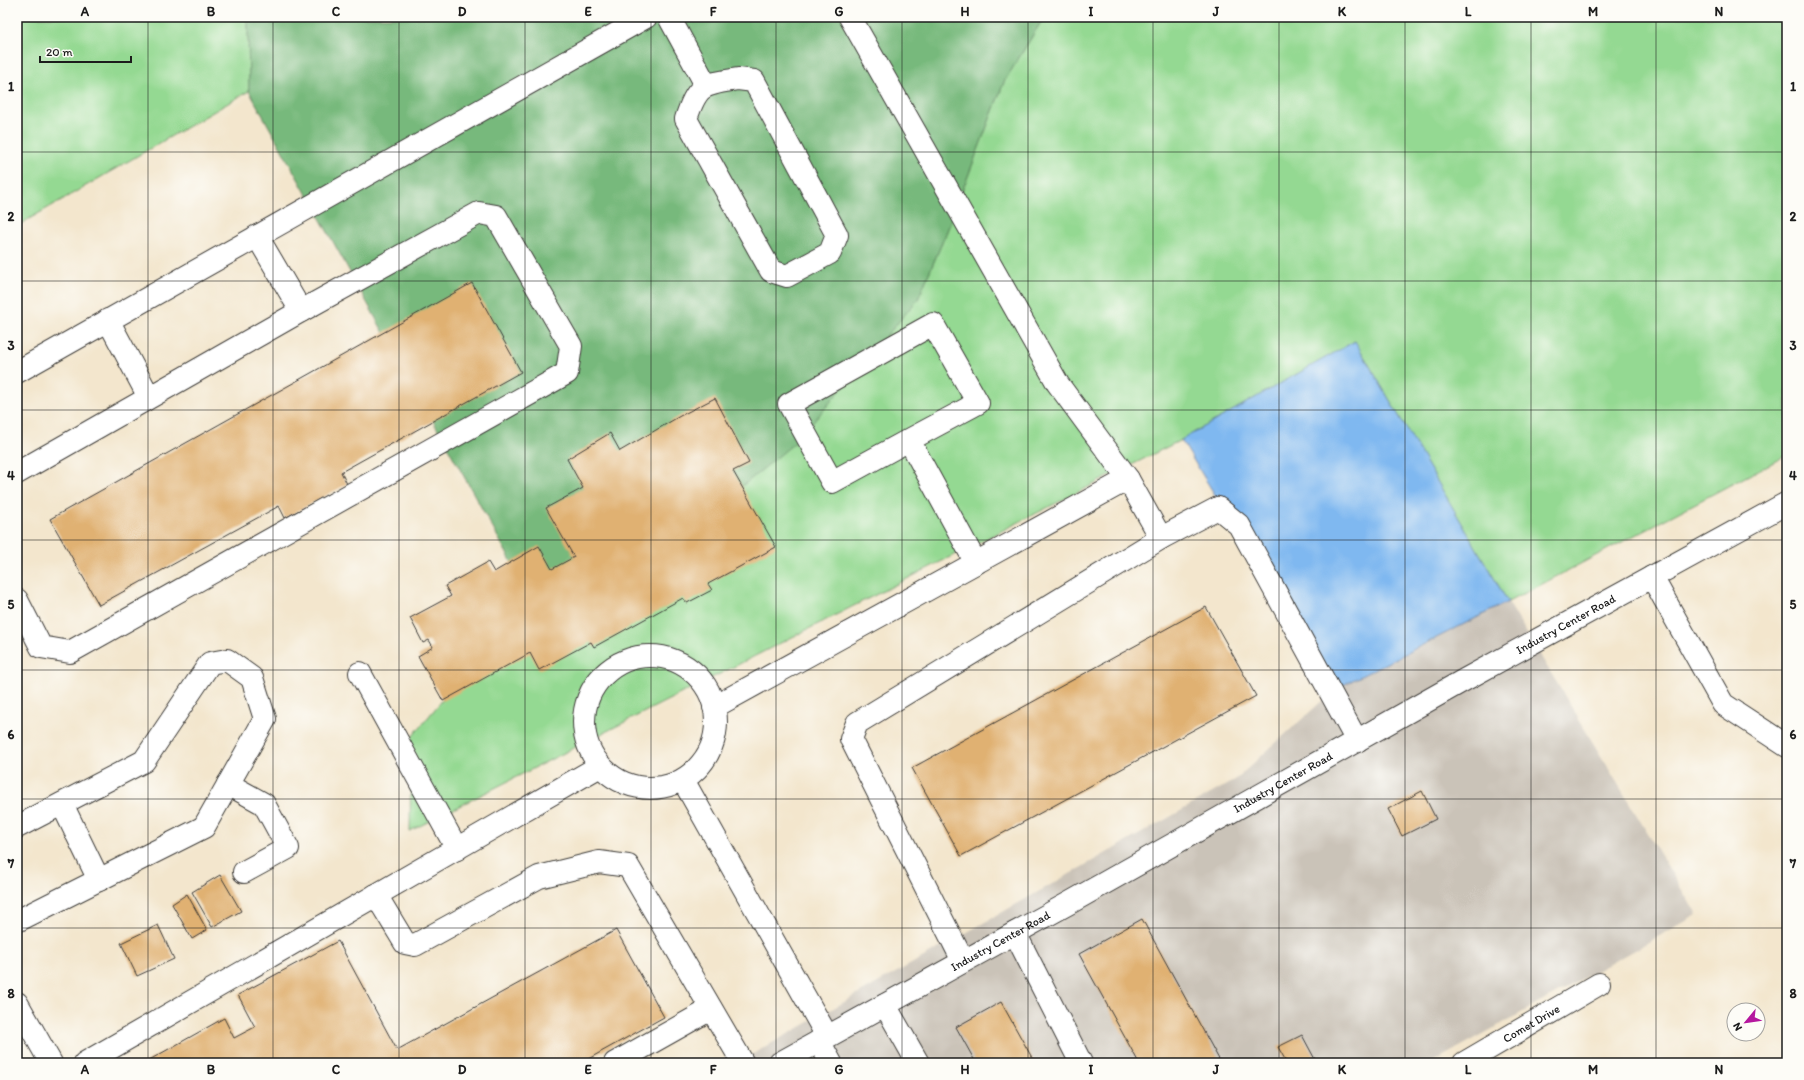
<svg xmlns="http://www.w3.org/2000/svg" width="1804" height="1080" font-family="Itim,sans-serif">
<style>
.industrial{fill:#cac3b8}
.green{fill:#94d992;stroke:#587a57}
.forest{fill:#77b97c;stroke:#4a6a4c}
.water{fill:#7fb8f0;stroke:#4e6a86}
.building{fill:#e0b172}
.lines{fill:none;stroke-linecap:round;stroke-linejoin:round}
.minor-casing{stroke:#3c3a37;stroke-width:24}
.minor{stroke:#fff;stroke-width:22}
.grid{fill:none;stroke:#1c1c1c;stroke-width:1;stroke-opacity:0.55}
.labels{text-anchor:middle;stroke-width:4;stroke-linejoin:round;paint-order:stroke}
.street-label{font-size:12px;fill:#1c1c1c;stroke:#fdfcf7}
.neatline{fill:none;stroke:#1c1c1c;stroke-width:1.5}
.grid-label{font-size:13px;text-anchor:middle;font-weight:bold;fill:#1c1c1c}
</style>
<rect width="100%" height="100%" fill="#fdfcf7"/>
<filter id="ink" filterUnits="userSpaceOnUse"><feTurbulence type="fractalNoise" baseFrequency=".025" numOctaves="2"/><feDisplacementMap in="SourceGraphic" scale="8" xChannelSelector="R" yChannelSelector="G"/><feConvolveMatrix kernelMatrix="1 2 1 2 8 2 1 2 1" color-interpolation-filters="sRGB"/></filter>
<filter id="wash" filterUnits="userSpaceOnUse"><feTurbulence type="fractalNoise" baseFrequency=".012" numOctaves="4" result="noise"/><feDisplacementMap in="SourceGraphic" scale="16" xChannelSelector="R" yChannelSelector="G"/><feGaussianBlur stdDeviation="0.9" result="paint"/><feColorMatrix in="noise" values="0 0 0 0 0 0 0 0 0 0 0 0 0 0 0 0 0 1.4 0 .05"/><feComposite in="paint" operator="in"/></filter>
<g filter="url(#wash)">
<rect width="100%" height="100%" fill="#f3e6cd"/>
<path class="industrial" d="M1508 602 1697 915 1431 1063H737L1235 780 1335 689Z"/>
<path class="green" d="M17 17H246L248 24 249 91 17 226Z
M1044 17H1787V455L1508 602 1355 341 1181 440 410 831 411 738 512 615 855 371 918 299 947 231 1004 82Z"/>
<path class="forest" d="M246 17H1044L1004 82 947 231 918 299 798 440 717 507 534 602 249 91 248 24Z"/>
<path class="water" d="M1355 341 1508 602 1335 689 1181 440Z"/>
<g id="blocks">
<path class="building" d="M472 283 521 372 341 472 347 484 285 518 279 506 99 605 50 519Z
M715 398 749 463 733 471 776 547 708 584 712 590 687 603 683 598 594 647 591 642 539 670 530 653 443 701 418 656 433 647 429 640 423 643 410 618 451 596 445 586 488 562 494 572 539 546 552 569 574 557 546 508 583 488 567 459 610 433 620 451 680 416Z
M1206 607 1256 696 961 856 912 768Z
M1422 791 1436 819 1402 836 1388 809Z
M220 875 241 911 212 927 192 892Z
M187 894 207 930 192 939 172 904Z
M1142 919 1221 1063H1139L1079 954Z
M158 925 174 959 137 976 121 943Z
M616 930 664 1017 581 1063H144L224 1018 234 1038 255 1027 238 995 338 941 397 1050Z
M1001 1002 1035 1063H976L956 1027Z
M1302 1035 1317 1063H1287L1278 1047Z"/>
</g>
</g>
<g filter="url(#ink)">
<use href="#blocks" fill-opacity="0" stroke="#3c3a37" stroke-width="1"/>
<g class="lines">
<defs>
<g id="minor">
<path d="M669 17 706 85"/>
<path d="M850 17 1058 384 1128 479 1161 538"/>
<path d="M738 79 754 81 837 235 830 253 787 276 771 271 686 119C698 83 703 85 738 79Z"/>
<path d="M257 236 301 311"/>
<path d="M108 320 149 397"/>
<path d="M17 372 646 17"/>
<path d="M909 440 978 403 933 324 789 404 832 482 909 440 976 563"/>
<path d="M17 473 301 311 479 213 496 216 571 346 567 373 70 652 41 647 17 600"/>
<path d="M1652 577 1723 704 1787 746"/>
<circle cx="650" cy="722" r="66"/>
<path d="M360 673 457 849"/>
<path d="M714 707 1128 479"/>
<path d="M683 780 827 1036"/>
<path d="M228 784 264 804 288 848 244 872"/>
<path d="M62 804 99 880"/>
<path d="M17 827 144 761 210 663 227 660 252 678 265 719 204 827 17 921"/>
<path d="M376 895 405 943 415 945 539 877 599 862 628 866 743 1063"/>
<path d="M1015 933 1081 1063"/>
<path d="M963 961 851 739 857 723 1161 538 1218 508 1239 525 1357 741"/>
<path d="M17 1003 51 1063"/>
<path d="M885 1005 918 1063"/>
<path d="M819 1041 831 1063"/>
<path d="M85 1063 600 766"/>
<path d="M615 1063 711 1009"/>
<path id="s1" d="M780 1063 1071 902 1466 679 1787 503"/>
<path id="s2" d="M1464 1063 1599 984"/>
</g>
</defs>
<use href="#minor" class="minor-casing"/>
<use href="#minor" class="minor"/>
</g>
</g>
<path class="grid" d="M148 17V1063M273 17V1063M399 17V1063M525 17V1063M651 17V1063M776 17V1063M902 17V1063M1028 17V1063M1153 17V1063M1279 17V1063M1405 17V1063M1531 17V1063M1656 17V1063M17 152H1787M17 281H1787M17 410H1787M17 540H1787M17 670H1787M17 799H1787M17 928H1787"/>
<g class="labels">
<g class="street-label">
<text dy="4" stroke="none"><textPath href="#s1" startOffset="900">Industry Center Road</textPath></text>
<text dy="4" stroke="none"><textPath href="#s1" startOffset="576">Industry Center Road</textPath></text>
<text dy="4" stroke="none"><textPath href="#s1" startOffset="252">Industry Center Road</textPath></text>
<text dy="4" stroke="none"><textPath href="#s2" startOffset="78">Comet Drive</textPath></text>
</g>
</g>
<rect width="1804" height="1080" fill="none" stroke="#fdfcf7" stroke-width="44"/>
<g transform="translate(1746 1022) rotate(241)"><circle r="19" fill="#fdfcf7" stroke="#a3a29f"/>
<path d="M0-3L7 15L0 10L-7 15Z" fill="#b5179e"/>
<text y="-6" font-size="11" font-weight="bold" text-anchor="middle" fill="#1c1c1c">N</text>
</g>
<path d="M40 56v6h91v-6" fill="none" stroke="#1c1c1c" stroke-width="2"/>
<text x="46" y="56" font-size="12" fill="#1c1c1c" stroke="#fdfcf7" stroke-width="3" paint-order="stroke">20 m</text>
<rect x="22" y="22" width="1760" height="1036" class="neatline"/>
<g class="grid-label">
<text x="85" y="16">A</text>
<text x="211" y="16">B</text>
<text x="336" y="16">C</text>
<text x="462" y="16">D</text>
<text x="588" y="16">E</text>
<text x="713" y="16">F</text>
<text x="839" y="16">G</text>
<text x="965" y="16">H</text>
<text x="1091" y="16">I</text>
<text x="1216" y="16">J</text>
<text x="1342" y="16">K</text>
<text x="1468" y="16">L</text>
<text x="1593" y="16">M</text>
<text x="1719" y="16">N</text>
<text x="11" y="91">1</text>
<text x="1793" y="91">1</text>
<text x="11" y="221">2</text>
<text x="1793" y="221">2</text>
<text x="11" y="350">3</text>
<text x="1793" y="350">3</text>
<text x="11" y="480">4</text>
<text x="1793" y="480">4</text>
<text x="11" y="609">5</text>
<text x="1793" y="609">5</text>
<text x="11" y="739">6</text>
<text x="1793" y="739">6</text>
<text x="11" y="868">7</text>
<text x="1793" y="868">7</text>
<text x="11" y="998">8</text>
<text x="1793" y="998">8</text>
<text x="85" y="1074">A</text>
<text x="211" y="1074">B</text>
<text x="336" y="1074">C</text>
<text x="462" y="1074">D</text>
<text x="588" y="1074">E</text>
<text x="713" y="1074">F</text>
<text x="839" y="1074">G</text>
<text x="965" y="1074">H</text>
<text x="1091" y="1074">I</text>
<text x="1216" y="1074">J</text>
<text x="1342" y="1074">K</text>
<text x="1468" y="1074">L</text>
<text x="1593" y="1074">M</text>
<text x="1719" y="1074">N</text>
</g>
</svg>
